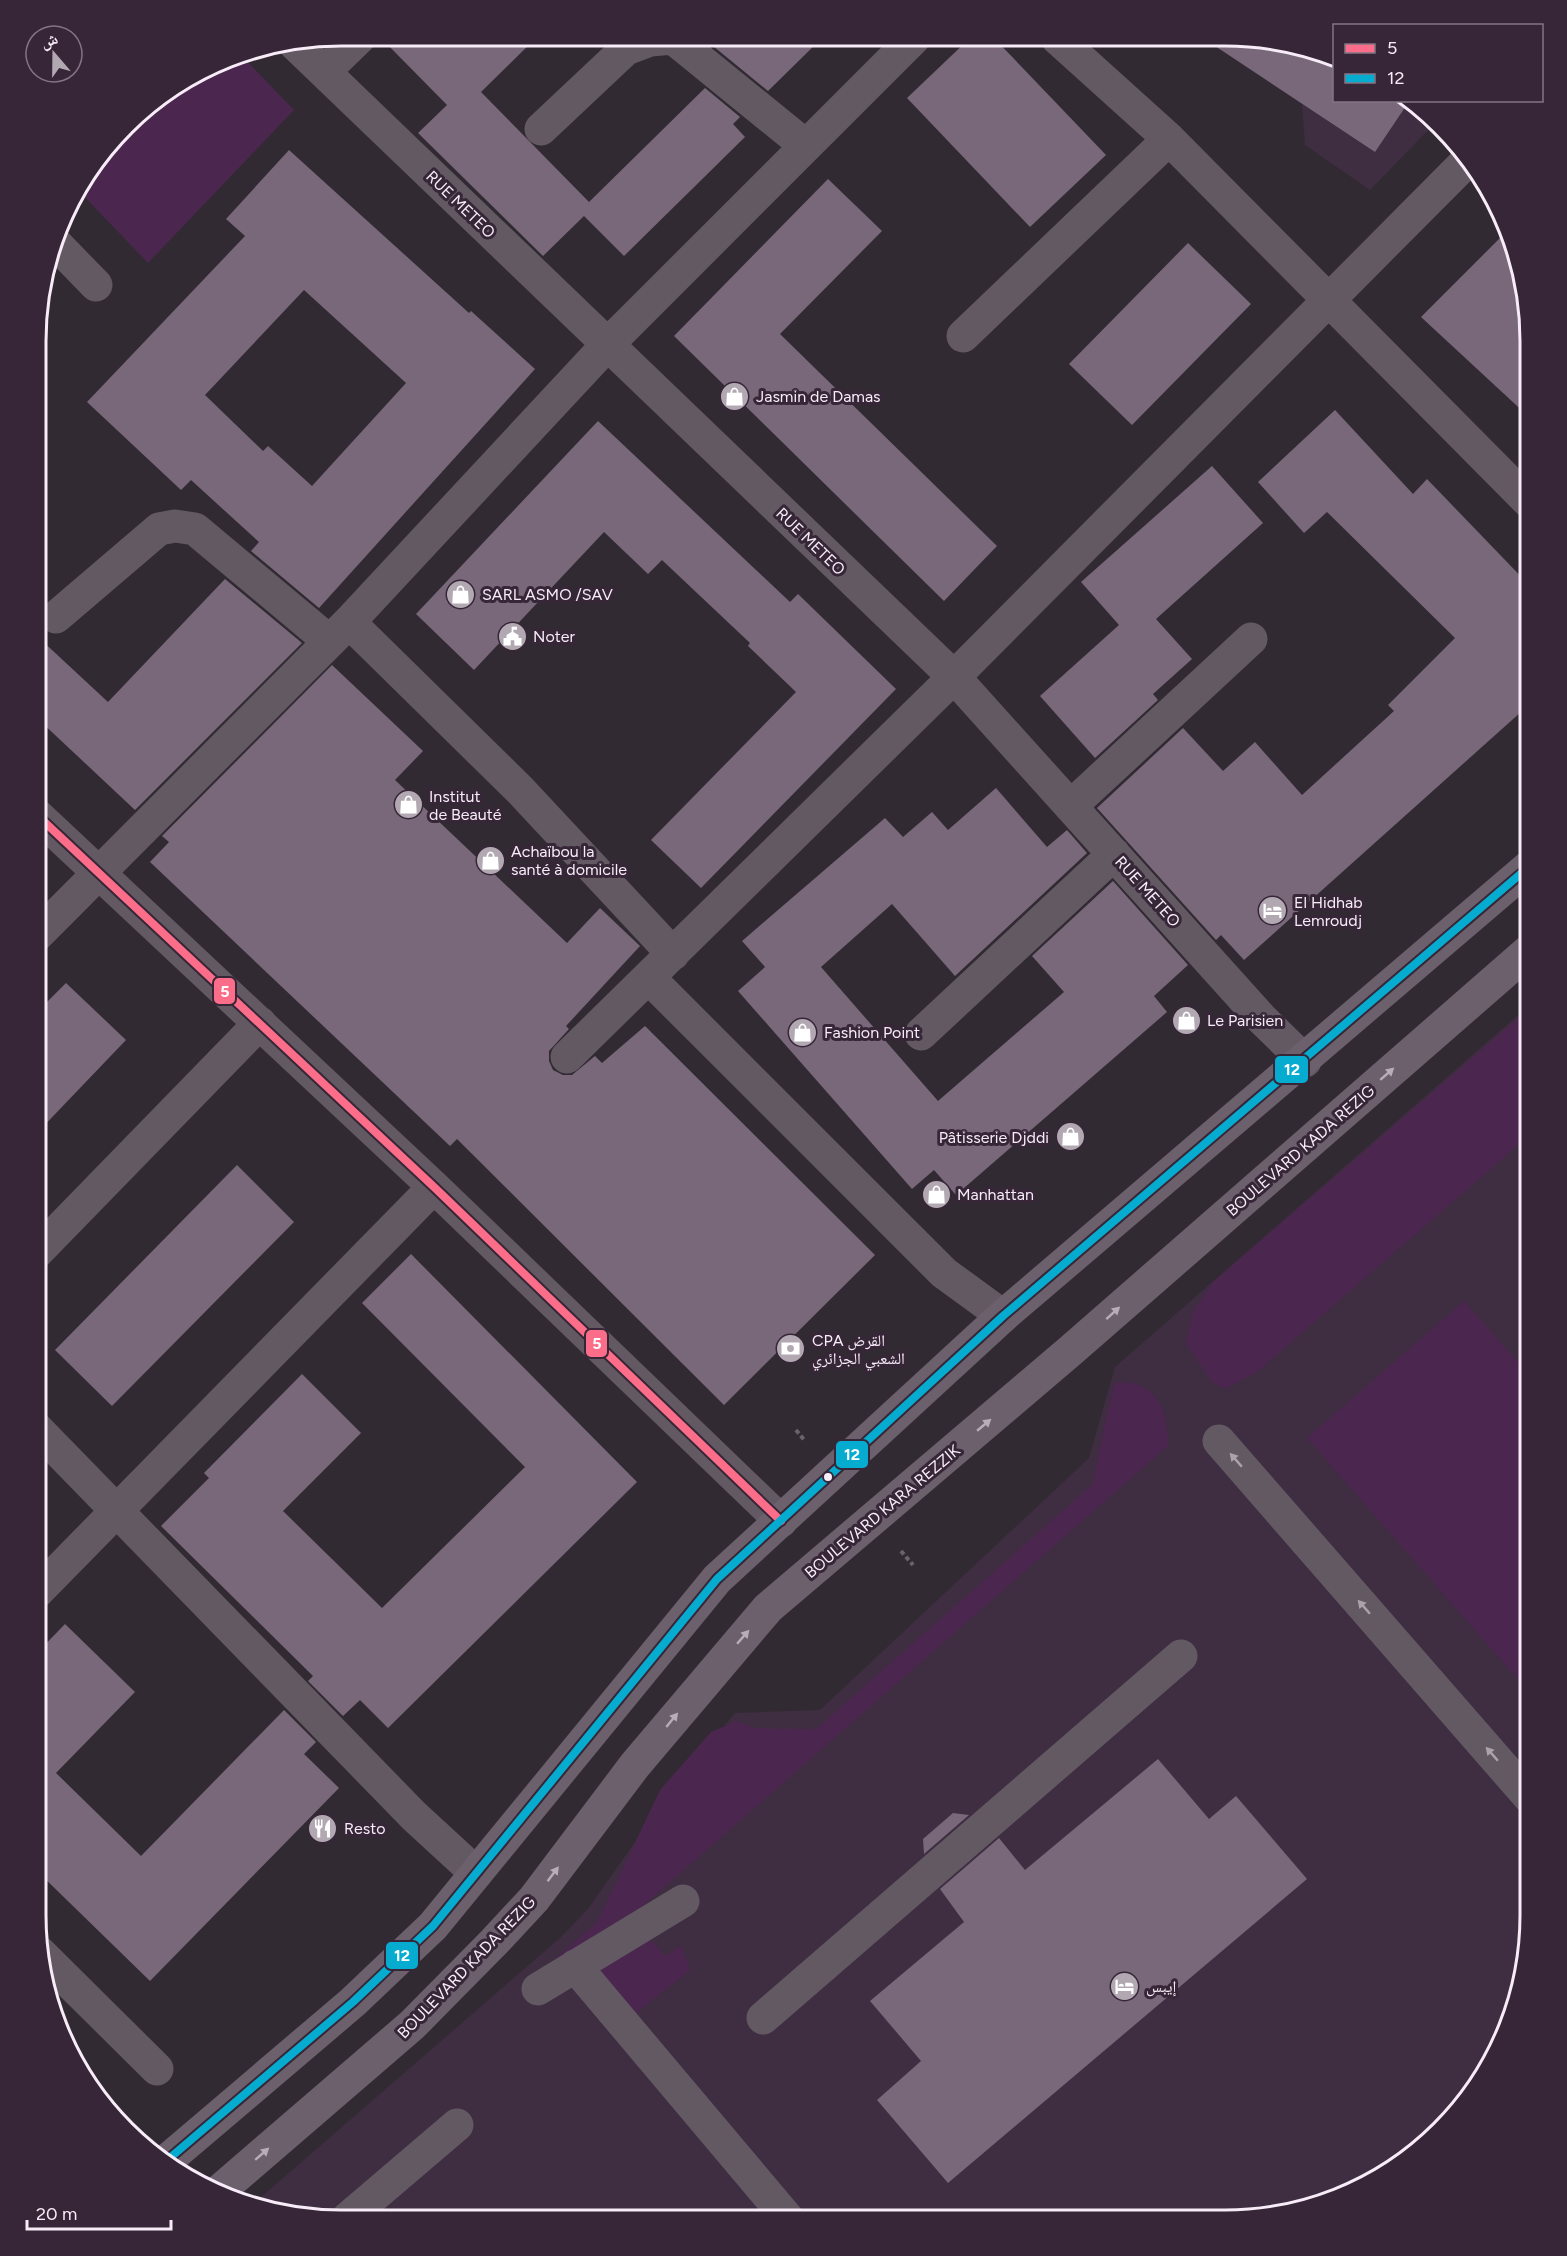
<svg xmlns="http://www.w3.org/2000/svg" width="1567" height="2256" font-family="Figtree,'Noto Naskh Arabic',sans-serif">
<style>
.built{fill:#3f2d41}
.green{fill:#4b274f}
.building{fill:#78687a;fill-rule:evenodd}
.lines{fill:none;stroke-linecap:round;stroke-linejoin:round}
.path{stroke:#6a636b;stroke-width:4;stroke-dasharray:4.5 3;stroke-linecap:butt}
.minor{stroke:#625963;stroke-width:33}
.major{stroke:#6c606d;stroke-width:33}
.bus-1-casing{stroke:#362637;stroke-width:12}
.bus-2-casing{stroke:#362637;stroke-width:12}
.bus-1{stroke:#fb6d88;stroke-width:8}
.bus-2{stroke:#06acd0;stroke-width:8}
.oneway{fill:#b8adb9}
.oneway2{fill:#aca2ad}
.bus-dot{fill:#f7ecf7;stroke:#362637;stroke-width:2}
.labels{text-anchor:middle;stroke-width:6;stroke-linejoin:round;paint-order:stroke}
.street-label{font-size:16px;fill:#f7ecf7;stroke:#362637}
.poi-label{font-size:16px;fill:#f7ecf7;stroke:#362637;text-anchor:start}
.rim{fill:none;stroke:#f7ecf7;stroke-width:3}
.line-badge{stroke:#362637;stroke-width:2}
.badge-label{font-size:16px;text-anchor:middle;font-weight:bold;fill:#fff}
</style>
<rect width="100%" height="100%" fill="#322a33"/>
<path class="built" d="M1203 38 1266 39 1334 57V100L1413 101 1436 122 1370 190 1305 145 1302 104Z
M1531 1004 1530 1935 1515 2013 1479 2085 1427 2144 1360 2189 1286 2214 1226 2220 302 2217 253 2204 561 1937 588 1909 666 1798 735 1713 820 1710 1089 1458 1115 1367Z"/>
<path class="green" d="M240 54 294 110 148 263 77 189 140 112Z
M1531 1007V1134L1258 1371 1225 1389 1212 1382 1186 1343 1192 1313 1212 1283Z
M1464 1301 1531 1377 1530 1693 1307 1438Z
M1114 1383C1122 1383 1132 1382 1139 1385 1163 1394 1169 1424 1168 1446L630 1917 666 1956 681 1945 690 1970 621 2025 556 1958 598 1921 660 1790 711 1732 737 1721 754 1728 816 1729 1092 1485Z"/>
<path class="building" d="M379 36 537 37 481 92 589 202 705 88 740 117 733 124 745 137 624 256 584 216 543 256 418 133 447 105Z
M702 37H823L768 91Z
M970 38H994L1106 155 1030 227 907 98Z
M1203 38 1266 39 1335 57V100H1410L1375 152Z
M289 150 469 313 471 311 535 369 319 608 251 551 259 542 191 480 181 490 87 402 245 236 226 219ZM304 290 406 383 312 486 268 446 263 451 205 395Z
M828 179 882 231 780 334 997 546 944 601 674 336Z
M1508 230 1525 281 1531 341V419L1421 317Z
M1188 243 1251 304 1132 425 1069 364Z
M1335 410 1413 494 1427 479 1531 587V703L1244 960 1221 935 1216 940 1097 808 1183 728 1223 771 1255 742 1302 795 1394 711 1388 705 1455 638 1327 512 1304 533 1258 482Z
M598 421 790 602 798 594 896 689 701 888 651 840 796 692 748 646 750 643 662 560 648 574 604 532 474 670 416 614Z
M1212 466 1263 523 1156 619 1192 659 1153 694 1158 700 1095 758 1040 696 1119 625 1081 582Z
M225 579 302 643 135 810 38 719V637L108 702Z
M332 665 423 751 395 780 567 943 600 908 640 946 566 1026 569 1029 549 1051V1061L553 1070 563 1075H572L595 1056 602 1063 645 1026 875 1255 724 1405 457 1139 450 1146 150 862 169 842 162 836Z
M996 788 1047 847 1067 830 1087 853 955 976 892 904 821 967 938 1101 1064 992 1032 956 1113 881 1188 965 1154 996 1167 1012 956 1195 934 1170 912 1189 738 991 765 967 742 941 885 818 903 837 932 812 948 830Z
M66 983 126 1040 37 1133V1012Z
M237 1165 294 1222 112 1406 55 1350Z
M411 1254 637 1482 388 1728 360 1700 343 1716 308 1681 313 1676 161 1526 209 1478 204 1473 302 1374 361 1433 283 1511 382 1608 525 1467 362 1303Z
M65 1624 135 1692 56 1773 141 1856 284 1710 316 1742 304 1754 339 1788 150 1981 36 1870V1654Z
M1158 1759 1209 1819 1236 1796 1307 1879 948 2183 877 2100 921 2061 870 2001 964 1922 940 1889 999 1838 1025 1870Z
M953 1813 969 1815 924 1854 923 1839Z"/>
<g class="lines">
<path class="path" d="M796 1430 805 1441
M901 1551 913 1565"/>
<path class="minor" d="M1057 38 1169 139 1531 504
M295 44 954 677 1262 1019 1305 1061
M324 72 361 36
M541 129 626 49 650 40 673 38 806 146
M58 246 96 285
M963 336 1169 139
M56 617 159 529 175 526 195 529 329 641
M349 622 520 790 673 954
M1071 806 1251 639
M38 816 434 1187 781 1521
M38 934 349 622 607 345 914 38
M649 978 944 1273 1003 1316
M921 1034 1114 854
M567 1057 954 677 1468 160
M37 1252 260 1023
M37 1429 414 1816 476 1873
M1219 1441 1530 1798
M37 1592 434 1187
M40 1953 157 2069
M575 1966 788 2219
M538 1989 683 1901
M763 2018 1181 1656
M348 2218 457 2125"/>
<path class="major" d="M165 2162 353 2002 433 1926 717 1579 1003 1316 1531 865
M217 2193 412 2025 494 1942 534 1899 635 1765 768 1608 1069 1352 1531 949"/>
<defs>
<path id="bus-1" d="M38 816 434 1187 781 1521"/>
<path id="bus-2" d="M165 2162 353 2002 433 1926 717 1579 1003 1316 1531 865"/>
</defs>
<use href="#bus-1" class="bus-1-casing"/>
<use href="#bus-2" class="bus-2-casing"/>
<use href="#bus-1" class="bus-1"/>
<use href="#bus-2" class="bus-2"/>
</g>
<defs><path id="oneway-solid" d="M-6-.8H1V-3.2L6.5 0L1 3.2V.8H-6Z" transform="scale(1.5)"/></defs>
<g class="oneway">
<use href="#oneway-solid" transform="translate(1387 1074) rotate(-41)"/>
<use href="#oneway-solid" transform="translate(1113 1313) rotate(-42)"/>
<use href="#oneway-solid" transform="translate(984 1425) rotate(-40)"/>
<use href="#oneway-solid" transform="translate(743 1637) rotate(-49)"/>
<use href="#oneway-solid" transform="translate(672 1720) rotate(-51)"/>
<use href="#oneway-solid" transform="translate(553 1874) rotate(-53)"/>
<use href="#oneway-solid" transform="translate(262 2154) rotate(-41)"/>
</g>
<g class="oneway2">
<use href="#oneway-solid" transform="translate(1236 1460) rotate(-131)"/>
<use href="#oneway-solid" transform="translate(1364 1607) rotate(-131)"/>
<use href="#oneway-solid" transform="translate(1492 1754) rotate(-131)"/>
</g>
<defs>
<symbol id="shop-disc" viewBox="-11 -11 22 22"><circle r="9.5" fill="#b2a8b2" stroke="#362637"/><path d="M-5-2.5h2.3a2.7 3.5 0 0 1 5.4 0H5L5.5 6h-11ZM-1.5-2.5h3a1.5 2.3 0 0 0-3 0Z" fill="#fff"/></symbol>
<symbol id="civic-disc" viewBox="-11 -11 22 22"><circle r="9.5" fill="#b2a8b2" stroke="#362637"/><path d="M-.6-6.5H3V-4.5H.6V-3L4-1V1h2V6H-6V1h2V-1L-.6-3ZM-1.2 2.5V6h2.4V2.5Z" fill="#fff"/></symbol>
<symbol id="hotel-disc" viewBox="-11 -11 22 22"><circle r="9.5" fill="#b2a8b2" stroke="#362637"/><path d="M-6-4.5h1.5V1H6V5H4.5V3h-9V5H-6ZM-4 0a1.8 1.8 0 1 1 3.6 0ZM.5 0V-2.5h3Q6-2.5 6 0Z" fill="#fff"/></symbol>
<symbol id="bank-disc" viewBox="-11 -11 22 22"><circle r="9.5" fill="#b2a8b2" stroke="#362637"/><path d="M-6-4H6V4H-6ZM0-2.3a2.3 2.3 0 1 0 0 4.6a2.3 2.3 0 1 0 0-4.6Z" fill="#fff"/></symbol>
<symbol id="restaurant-disc" viewBox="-11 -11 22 22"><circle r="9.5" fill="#b2a8b2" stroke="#362637"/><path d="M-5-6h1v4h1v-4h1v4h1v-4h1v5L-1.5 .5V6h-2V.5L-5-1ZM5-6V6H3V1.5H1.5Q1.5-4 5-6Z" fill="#fff"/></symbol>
</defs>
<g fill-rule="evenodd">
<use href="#shop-disc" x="718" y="380" width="33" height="33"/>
<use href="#shop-disc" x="444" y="578" width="33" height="33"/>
<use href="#civic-disc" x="496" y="620" width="33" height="33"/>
<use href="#shop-disc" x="392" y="788" width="33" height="33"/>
<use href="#shop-disc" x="474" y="844" width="33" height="33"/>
<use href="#hotel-disc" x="1256" y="894" width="33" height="33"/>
<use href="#shop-disc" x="1170" y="1004" width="33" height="33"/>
<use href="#shop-disc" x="786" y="1016" width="33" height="33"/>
<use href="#shop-disc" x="1054" y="1120" width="33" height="33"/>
<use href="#shop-disc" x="920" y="1178" width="33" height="33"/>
<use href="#bank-disc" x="774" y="1332" width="33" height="33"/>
<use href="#restaurant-disc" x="306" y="1812" width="33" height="33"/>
<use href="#hotel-disc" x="1108" y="1970" width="33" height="33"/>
</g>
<circle class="bus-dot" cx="828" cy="1477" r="5"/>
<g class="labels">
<g class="street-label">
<text transform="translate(461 204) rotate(44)" y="6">RUE METEO</text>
<text transform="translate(811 541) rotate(44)" y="6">RUE METEO</text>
<text transform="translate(1148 891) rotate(48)" y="6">RUE METEO</text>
<text transform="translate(1300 1150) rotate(-41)" y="6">BOULEVARD KADA REZIG</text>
<text transform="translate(882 1511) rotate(-40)" y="6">BOULEVARD KARA REZZIK</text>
<text transform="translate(466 1967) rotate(-46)" y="6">BOULEVARD KADA REZIG</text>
</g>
<g class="poi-label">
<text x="756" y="402">Jasmin de Damas</text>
<text x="482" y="600">SARL ASMO /SAV</text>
<text x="533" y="642">Noter</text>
<text x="429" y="802">Institut<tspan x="429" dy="18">de Beauté</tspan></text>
<text x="511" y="857">Achaïbou la<tspan x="511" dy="18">santé à domicile</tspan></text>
<text x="1294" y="908">El Hidhab<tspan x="1294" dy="18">Lemroudj</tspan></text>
<text x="1207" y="1026">Le Parisien</text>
<text x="824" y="1038">Fashion Point</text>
<text x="1049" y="1143" text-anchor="end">Pâtisserie Djddi</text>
<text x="957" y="1200">Manhattan</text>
<text x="812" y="1346">CPA القرض<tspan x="812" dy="18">الشعبي الجزائري</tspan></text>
<text x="344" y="1834">Resto</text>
<text x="1146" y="1992">إيبس</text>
</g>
</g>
<path d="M0 0H1567V2256H0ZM341 46H1225A295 295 0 0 1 1520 341V1915A295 295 0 0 1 1225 2210H341A295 295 0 0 1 46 1915V341A295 295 0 0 1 341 46Z" fill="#362637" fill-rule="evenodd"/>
<path class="rim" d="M341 46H1225A295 295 0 0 1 1520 341V1915A295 295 0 0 1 1225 2210H341A295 295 0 0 1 46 1915V341A295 295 0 0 1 341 46Z"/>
<g class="line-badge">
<rect x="213" y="977" width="23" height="28" rx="6" fill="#fb6d88"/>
<rect x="1274" y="1055" width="35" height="29" rx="6" fill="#06acd0"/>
<rect x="585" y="1329" width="23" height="29" rx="6" fill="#fb6d88"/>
<rect x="835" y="1440" width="34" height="29" rx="6" fill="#06acd0"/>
<rect x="385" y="1941" width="34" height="29" rx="6" fill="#06acd0"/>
</g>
<g class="badge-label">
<text x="225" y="997">5</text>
<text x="1292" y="1075">12</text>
<text x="597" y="1349">5</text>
<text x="852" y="1460">12</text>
<text x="402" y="1961">12</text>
</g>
<rect x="1333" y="24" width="210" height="78" fill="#362637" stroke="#837584" stroke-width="1.5"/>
<rect x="1345" y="44" width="30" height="9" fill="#fb6d88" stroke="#837584" stroke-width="1.5"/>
<text x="1387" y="54" font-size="18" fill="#f7ecf7">5</text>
<rect x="1345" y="74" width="30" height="9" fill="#06acd0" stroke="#837584" stroke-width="1.5"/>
<text x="1387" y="84" font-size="18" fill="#f7ecf7">12</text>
<g transform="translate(54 54) rotate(340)"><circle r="28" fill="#362637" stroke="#837584" stroke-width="1.5"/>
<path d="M0-4.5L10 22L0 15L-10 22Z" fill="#b2a8b2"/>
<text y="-9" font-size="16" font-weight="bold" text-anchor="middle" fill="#f7ecf7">ش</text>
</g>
<path d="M27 2220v9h144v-9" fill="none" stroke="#f7ecf7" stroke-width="3"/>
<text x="36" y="2220" font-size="18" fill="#f7ecf7" stroke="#362637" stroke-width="4.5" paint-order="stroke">20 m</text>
</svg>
